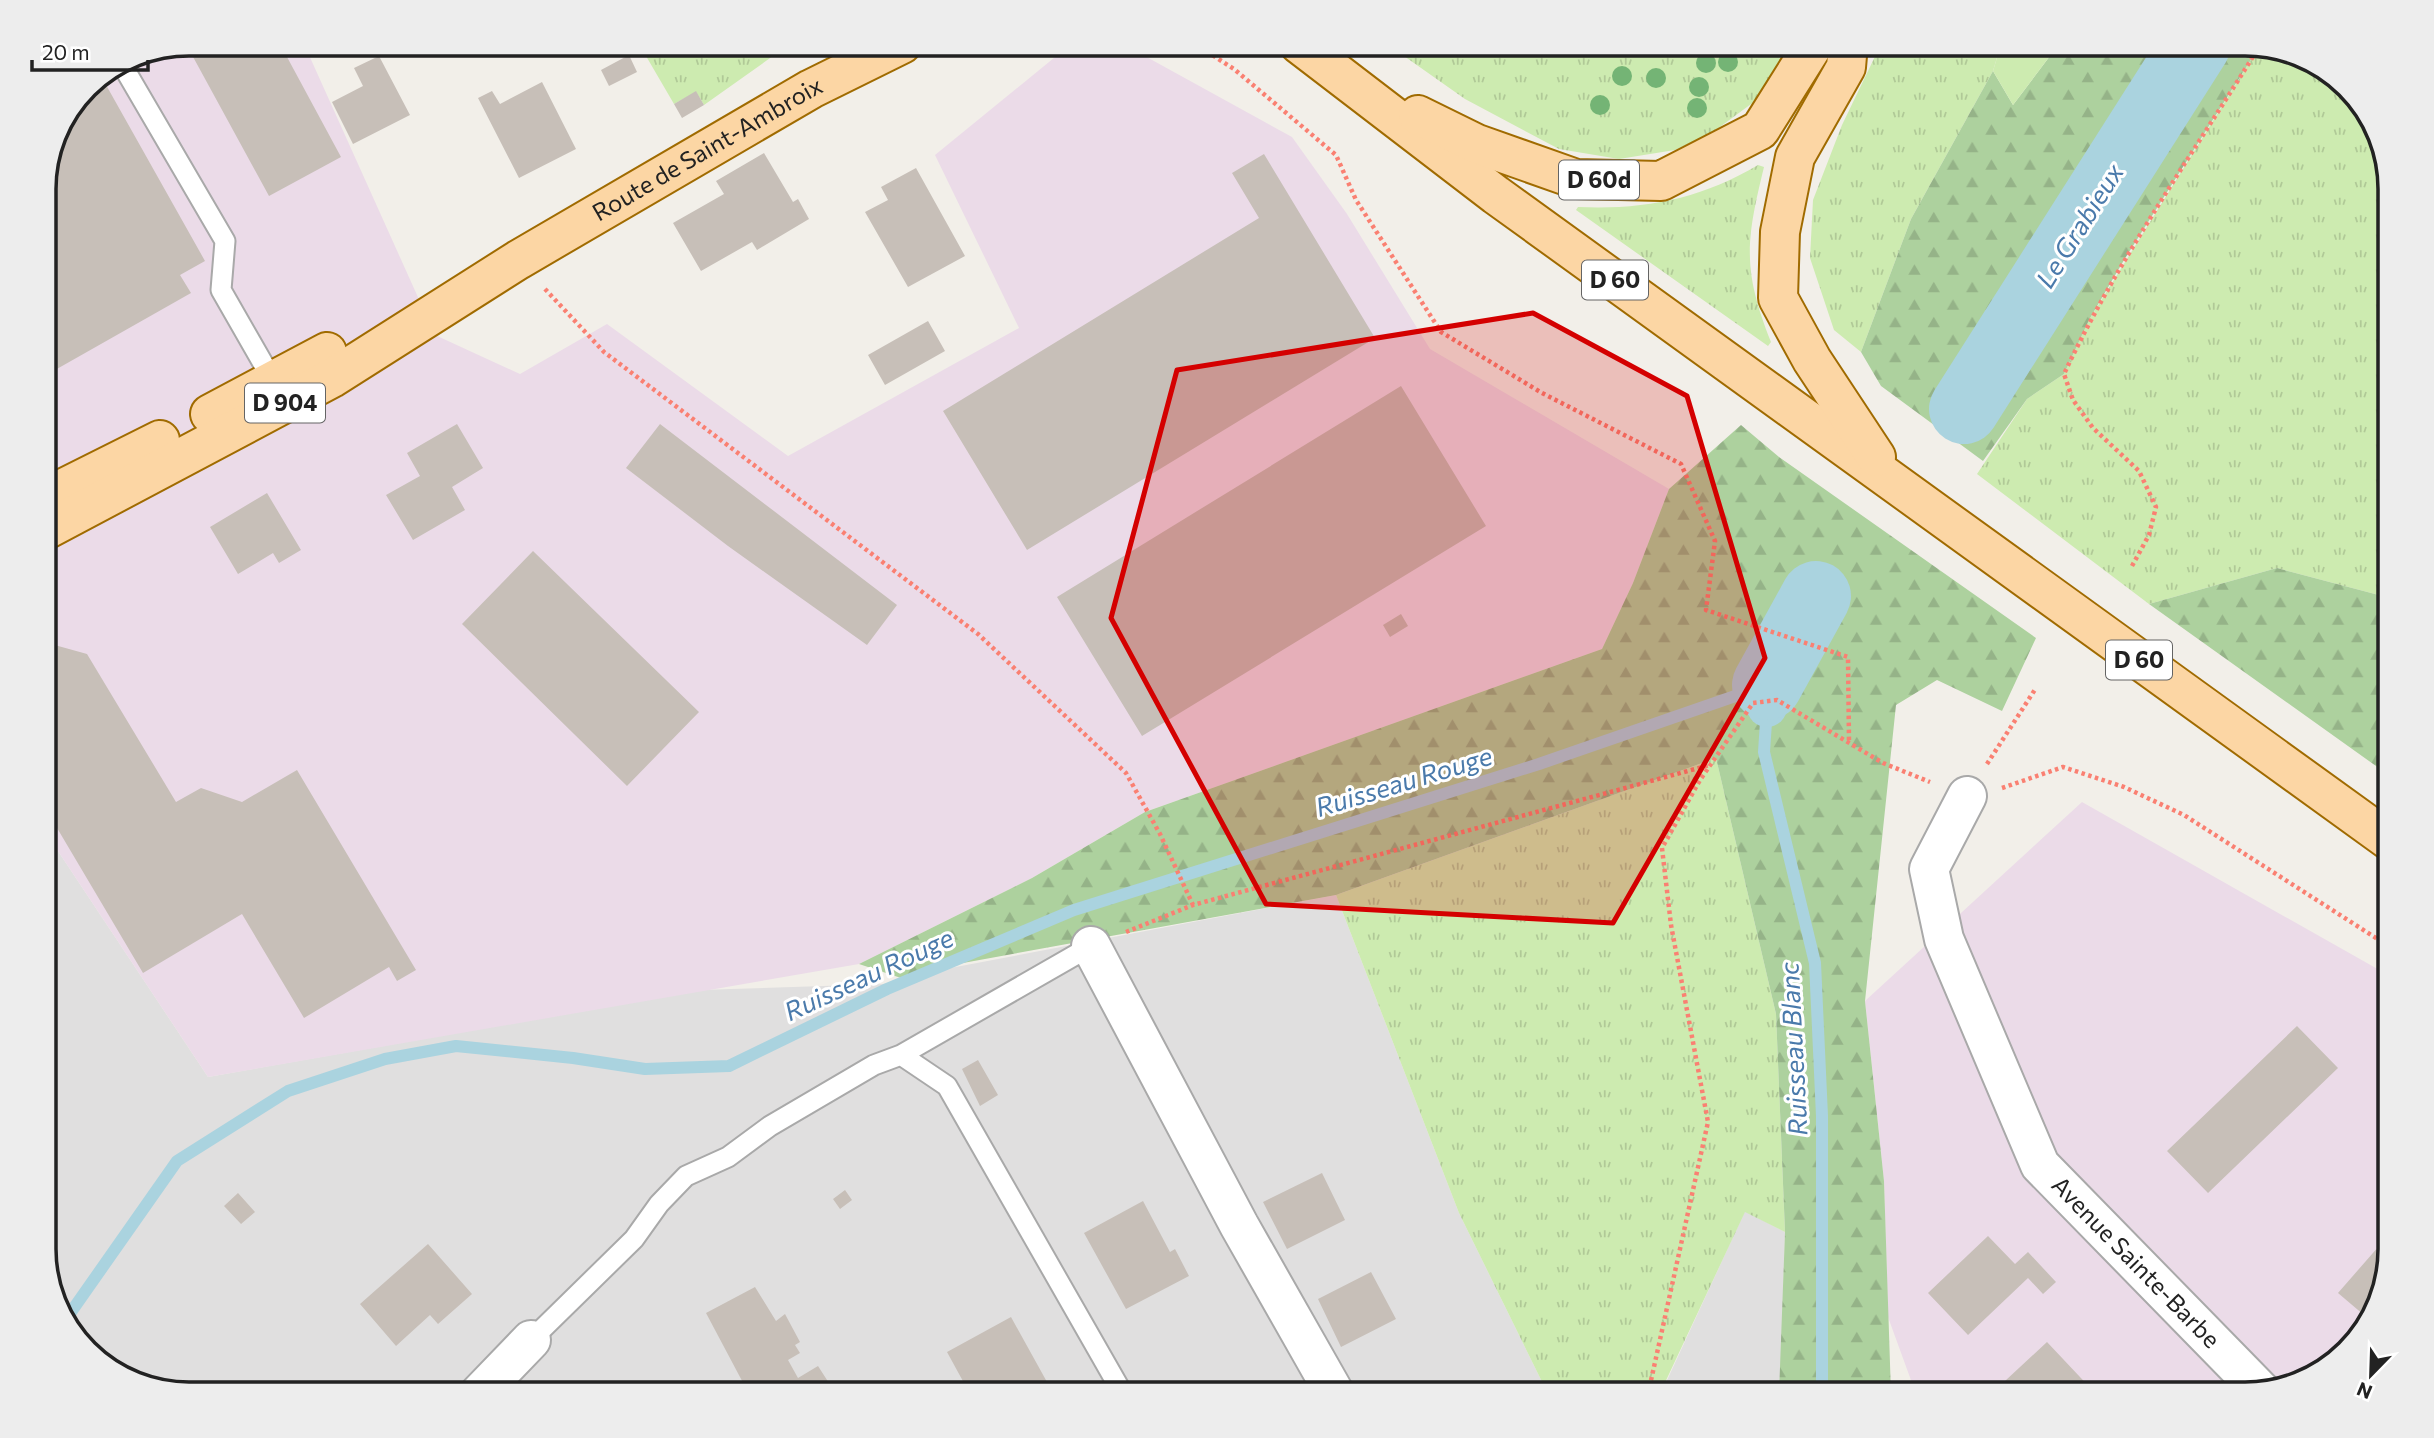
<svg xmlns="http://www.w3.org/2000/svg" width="2434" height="1438" font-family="Commissioner,sans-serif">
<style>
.residential{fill:#e0dfdf}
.industrial{fill:#ebdbe8}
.grass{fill:url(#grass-tufts)}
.forest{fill:url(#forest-firs)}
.garden{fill:#cdebb0}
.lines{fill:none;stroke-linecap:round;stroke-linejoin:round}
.stream{stroke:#aad3df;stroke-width:12}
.canal{stroke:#aad3df;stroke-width:40}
.river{stroke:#aad3df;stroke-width:70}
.building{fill:#c7bfb8}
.service-casing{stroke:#a9a9a9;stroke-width:23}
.minor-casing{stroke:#a9a9a9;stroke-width:42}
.primary-casing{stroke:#a06b00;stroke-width:42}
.path{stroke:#fa8072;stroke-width:4.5;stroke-dasharray:3.5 3.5;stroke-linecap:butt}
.service{stroke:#fff;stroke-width:19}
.minor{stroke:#fff;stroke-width:38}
.primary{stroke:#fcd6a4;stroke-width:38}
.tree{fill:#74b475}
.marked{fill:#d40000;fill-opacity:0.2;stroke:#d40000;stroke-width:5;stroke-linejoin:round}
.labels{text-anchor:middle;stroke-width:6;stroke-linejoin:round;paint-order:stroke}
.shield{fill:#fff;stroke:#646464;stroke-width:2}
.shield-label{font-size:23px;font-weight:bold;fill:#222}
.street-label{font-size:24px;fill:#222;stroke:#fff}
.water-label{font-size:26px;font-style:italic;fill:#4a7aab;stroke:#fff}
.rim{fill:none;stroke:#222;stroke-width:3.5}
</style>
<defs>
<pattern id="grass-tufts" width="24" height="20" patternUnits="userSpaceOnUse" patternTransform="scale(1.75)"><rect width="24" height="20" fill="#cdebb0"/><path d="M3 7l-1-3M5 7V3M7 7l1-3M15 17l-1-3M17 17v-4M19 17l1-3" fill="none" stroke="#b0c997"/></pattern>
<pattern id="forest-firs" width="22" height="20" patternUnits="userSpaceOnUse" patternTransform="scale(1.75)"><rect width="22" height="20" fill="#add19e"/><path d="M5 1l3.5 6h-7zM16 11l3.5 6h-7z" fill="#95b388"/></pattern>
</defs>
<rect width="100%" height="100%" fill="#f2efe9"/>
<path class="residential" d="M44 830 208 1077 699 990 916 983 945 969 1336 895 1459 1213 1548 1394H189L116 1375 63 1322 44 1258Z
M1745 1211 1785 1232 1780 1394H1634L1663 1389Z"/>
<path class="industrial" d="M189 44H304L435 335 520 374 607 324 788 456 1019 328 935 155 1071 44H1123L1292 137 1347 214 1430 349 1669 489 1633 583 1602 649 1145 812 1032 878 859 964 208 1077 44 830V180L55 133 86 86 134 55Z
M2082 802 2390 976V1250L2371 1322 2317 1375 2246 1394H1916L1888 1317 1884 1181 1865 1001Z"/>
<path class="grass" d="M639 44H790L704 105 696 92 674 104Z
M1387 44H1793L1762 96 1713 132 1675 150 1619 159 1559 149 1465 99Z
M1881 44H2001L1993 71 1911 219 1861 352 1834 330 1810 258 1813 200 1842 125Z
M2259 47 2318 63 2371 116 2390 180V598L2277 568 2149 604 1977 474 2027 399 2064 374 2089 320Z
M1758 165 1764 167C1746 241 1742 269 1771 342L1768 346 1576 210 1578 207C1644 210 1701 199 1758 165Z
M1716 758 1776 1014 1785 1232 1745 1212 1662 1389 1634 1394H1548L1459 1213 1336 895Z"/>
<path class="forest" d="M2059 44H2245L2259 47 2124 260 2089 320 2064 374 2027 399 1983 461 1881 386 1861 352 1911 219 1993 71 2013 105Z
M1741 425 1779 457 2036 638 2002 711 1937 680 1896 705 1865 1001 1884 1181 1891 1394H1779L1785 1232 1776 1014 1716 758 1336 895 941 967 916 983 859 964 1032 878 1145 812 1602 649 1633 583 1669 489Z
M2277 568 2390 598V776L2149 604Z"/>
<path class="garden" d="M2001 44H2059L2013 105 1993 71Z"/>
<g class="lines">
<path class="stream" d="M1767 707 1764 752 1815 963 1822 1116V1394
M64 1322 177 1161 288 1091 385 1059 456 1046 573 1058 645 1069 729 1066 887 989 1074 910 1539 764 1767 685"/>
<path class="canal" d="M1767 685V707"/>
<path class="river" d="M1964 409 2196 44
M1767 685 1816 596"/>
</g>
<path class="building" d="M186 44H280L341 157 269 196Z
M629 55 637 72 609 86 601 70Z
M379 56 410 115 353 144 332 102 363 86 354 68Z
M101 76 205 261 180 275 191 293 48 374 44 366V180L55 133 86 86Z
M542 82 576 149 519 178 478 98 492 91 500 104Z
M696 91 704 105 682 118 674 104Z
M764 153 793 202 798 199 809 219 757 250 752 242 701 271 673 223 724 194 716 181Z
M1264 154 1375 338 1027 550 943 411 1259 218 1232 173Z
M916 168 965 256 908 287 865 212 888 200 881 187Z
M928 321 945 351 885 385 868 355Z
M1401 386 1486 526 1142 736 1057 597Z
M457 424 483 468 452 487 465 510 413 540 386 495 420 476 407 453Z
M660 424 897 605 867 645 728 546 626 468Z
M267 493 301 550 279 563 273 553 238 574 210 527Z
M533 551 699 712 627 786 462 624Z
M1401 614 1408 626 1390 637 1383 625Z
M51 644 87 654 176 802 201 788 242 802 297 770 416 970 397 981 389 967 304 1018 242 914 143 973 44 806V649Z
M2297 1026 2338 1068 2208 1193 2167 1151Z
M978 1060 998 1095 980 1106 962 1069Z
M1322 1173 1345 1220 1287 1249 1263 1202Z
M845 1190 852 1200 840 1209 833 1199Z
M238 1193 255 1212 241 1224 224 1206Z
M1143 1201 1170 1252 1175 1249 1189 1276 1126 1309 1084 1233Z
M1988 1236 2015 1264 2028 1252 2056 1282 2043 1294 2028 1278 1968 1335 1928 1293Z
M2386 1238 2390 1241V1250L2371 1321 2338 1293Z
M428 1244 472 1294 438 1324 430 1315 396 1346 360 1304Z
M1371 1272 1396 1319 1341 1347 1318 1299Z
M755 1287 776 1321 785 1314 800 1342 795 1345 800 1353 788 1360 798 1378 818 1366 836 1394H749L706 1313Z
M1011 1317 1047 1382 1025 1394H970L947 1352Z
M2047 1342 2096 1394H1991Z"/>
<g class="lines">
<defs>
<path id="service" d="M121 63 225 241 221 290 272 379
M901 1055 1091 946
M531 1340 634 1239 659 1204 686 1176 728 1157 770 1126 874 1065 901 1055 947 1086 1123 1394"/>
<g id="minor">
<path id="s1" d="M1967 796 1929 869 1944 939 2040 1165 2260 1390"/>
<path d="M1091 946 1239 1225 1335 1394"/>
<path d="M479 1394 531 1340"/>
</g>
<g id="primary">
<path d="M1299 44 1496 195 2390 841"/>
<path d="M1848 44 1846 67 1795 157 1780 232 1778 298 1812 360 1876 457"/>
<path d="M1418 115 1477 144 1576 179 1661 181 1760 130 1814 44"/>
<path d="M210 414 327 352"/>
<path d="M44 498 160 440"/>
<path id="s2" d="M44 531 332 378 518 260 811 89 902 44"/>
</g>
</defs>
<use href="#service" class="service-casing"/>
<use href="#minor" class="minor-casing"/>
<use href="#primary" class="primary-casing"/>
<path class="path" d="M1195 44 1234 69 1336 155 1356 200 1441 332 1542 393 1681 464 1715 541 1706 610 1848 657 1849 741
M545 289 604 352 978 634 1126 773 1160 834 1193 905
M2132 566 2149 535 2156 507 2139 471 2093 428 2073 400 2064 374C2118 259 2192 155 2259 47
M1987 764 2036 688
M2002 788 2063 767 2124 787 2184 815 2390 947
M1126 932 1193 905 1710 765
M1648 1394 1708 1122 1671 925 1662 848 1700 780 1753 703 1777 700 1883 763 1930 782"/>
<use href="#service" class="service"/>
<use href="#minor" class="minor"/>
<use href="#primary" class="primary"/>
</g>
<g class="tree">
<circle cx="1728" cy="62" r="10"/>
<circle cx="1706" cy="63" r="10"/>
<circle cx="1622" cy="76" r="10"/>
<circle cx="1656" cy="78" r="10"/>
<circle cx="1699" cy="87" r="10"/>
<circle cx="1600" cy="105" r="10"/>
<circle cx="1697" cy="108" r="10"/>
</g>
<path class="marked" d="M1533 313 1687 396 1765 658 1613 923 1266 904 1111 618 1177 370Z"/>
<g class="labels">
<g class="shield">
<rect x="1559" y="160.5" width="80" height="39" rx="5"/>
<rect x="1582" y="260.5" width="66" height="39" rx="5"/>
<rect x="245" y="383.5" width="80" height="39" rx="5"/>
<rect x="2106" y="640.5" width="66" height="39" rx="5"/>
</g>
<g class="shield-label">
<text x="1599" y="188">D 60d</text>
<text x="1615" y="288">D 60</text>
<text x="285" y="411">D 904</text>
<text x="2139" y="668">D 60</text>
</g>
<g class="street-label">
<text dy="8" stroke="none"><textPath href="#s2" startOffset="766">Route de Saint-Ambroix</textPath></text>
<text dy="8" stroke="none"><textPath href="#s1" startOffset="536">Avenue Sainte-Barbe</textPath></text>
</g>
<g class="water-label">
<text transform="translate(2080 226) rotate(-58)" y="9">Le Grabieux</text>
<text transform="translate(1404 782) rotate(-17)" y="9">Ruisseau Rouge</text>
<text transform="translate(869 975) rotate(-25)" y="9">Ruisseau Rouge</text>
<text transform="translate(1794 1049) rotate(-93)" y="9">Ruisseau Blanc</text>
</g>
</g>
<path d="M0 0H2434V1438H0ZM189 56H2245A133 133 0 0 1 2378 189V1249A133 133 0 0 1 2245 1382H189A133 133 0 0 1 56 1249V189A133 133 0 0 1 189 56Z" fill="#ededed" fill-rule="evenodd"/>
<path class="rim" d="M189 56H2245A133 133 0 0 1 2378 189V1249A133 133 0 0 1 2245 1382H189A133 133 0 0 1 56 1249V189A133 133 0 0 1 189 56Z"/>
<g transform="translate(2371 1375) rotate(203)" stroke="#ffffff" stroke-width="5" paint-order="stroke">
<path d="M0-5L12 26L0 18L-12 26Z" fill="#222222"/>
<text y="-10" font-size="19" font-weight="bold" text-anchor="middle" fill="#222222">N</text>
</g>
<path d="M32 60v10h116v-10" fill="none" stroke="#222222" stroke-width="3.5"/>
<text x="42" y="60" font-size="21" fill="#222222" stroke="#ffffff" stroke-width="5" paint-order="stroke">20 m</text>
</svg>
